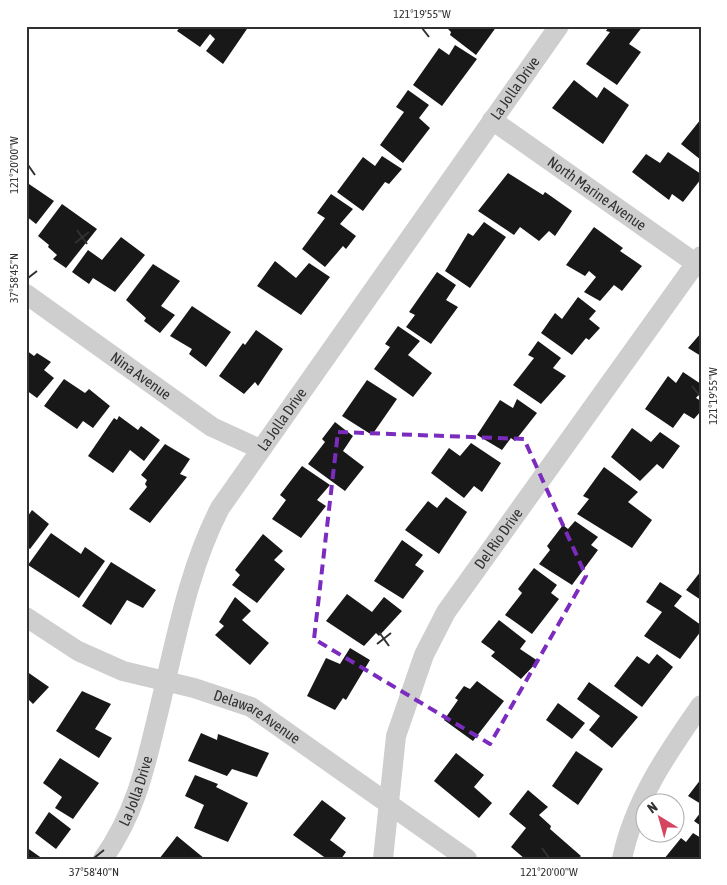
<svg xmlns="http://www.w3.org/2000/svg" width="727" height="885" font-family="'Asap Condensed',sans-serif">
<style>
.building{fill:#181818}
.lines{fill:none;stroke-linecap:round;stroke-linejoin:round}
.minor{stroke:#cecece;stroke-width:20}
.marked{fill:none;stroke:#7b2cbf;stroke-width:4;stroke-dasharray:10 6;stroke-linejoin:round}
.ticks{fill:none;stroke:#313131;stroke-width:2}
.labels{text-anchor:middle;stroke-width:5;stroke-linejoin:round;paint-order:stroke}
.street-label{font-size:15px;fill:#313131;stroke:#fff}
.neatline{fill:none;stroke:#313131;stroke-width:2}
.ticks-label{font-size:12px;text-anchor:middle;fill:#313131}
</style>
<rect width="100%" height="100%" fill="#fff"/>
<path class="building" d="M181 26H249L223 64 206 51 215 39 210 34 200 47 177 31Z
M451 26H497L476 55 450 35 451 32 448 29Z
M609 26H643L629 44 641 52 617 85 586 64 610 32 606 31Z
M455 45 477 59 442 106 413 85 439 48 449 55Z
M574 80 597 98 604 87 629 105 603 144 552 108Z
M408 90 429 105 419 118 430 128 403 163 380 145 404 112 396 107Z
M701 119V160L681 144Z
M668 152 701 174V179L683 202 672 194 669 200 632 172 646 154 660 163Z
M382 156 402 169 389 184 385 182 363 211 337 192 363 157 375 166Z
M508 173 543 195 545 192 572 211 555 236 549 231 539 241 520 227 514 235 478 211Z
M26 182 54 201 36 224 26 216Z
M331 194 353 209 340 224 356 236 346 249 343 246 325 267 302 249 325 218 317 213Z
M62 204 97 229 66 268 53 259 57 255 48 247 49 245 38 236Z
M484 222 506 237 470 288 445 271 468 233 473 236Z
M594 227 623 248 620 251 642 266 622 291 614 285 600 301 584 292 596 277 589 271 585 276 566 265Z
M121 237 145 255 115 292 93 278 89 284 72 272 88 250 102 260Z
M275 261 296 278 309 263 330 277 301 315 257 286Z
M153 264 180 281 161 306 175 315 160 333 144 321 146 318 126 300Z
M437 272 456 285 446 300 458 307 431 344 406 327 415 315 409 312Z
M578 297 596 311 589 319 600 328 589 340 586 338 572 355 541 333 555 313 562 319Z
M192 306 231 332 206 367 189 354 192 349 170 336Z
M398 326 420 341 408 355 432 373 413 397 374 369 390 347 385 344Z
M256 330 283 349 258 386 255 382 244 394 219 376 243 343 245 345Z
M701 333V356L688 348Z
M538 341 561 358 553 368 566 376 541 404 513 385 534 358 528 355Z
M26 350 34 356 37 353 51 362 44 370 54 378 37 398 26 390Z
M683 372 701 384V392L696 398 701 401V411L694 419 684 413 673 428 645 409 668 376 676 383Z
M64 379 85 393 89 389 110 406 93 428 83 421 77 429 44 406Z
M367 380 397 399 372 435 342 416Z
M517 399 537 413 515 441 511 438 502 450 477 435 500 400 513 408Z
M119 416 138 430 141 426 160 440 144 461 130 450 113 473 88 456 114 418 117 420Z
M335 422 353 436 343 451 364 467 345 491 308 464 325 442 322 439Z
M632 428 651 442 660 432 680 446 663 469 657 464 640 481 611 457Z
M471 443 501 463 482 492 474 486 464 498 431 473 449 448 460 456Z
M165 444 190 459 180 474 187 477 150 523 129 509 147 487 145 484 147 480 141 475Z
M302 466 330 485 317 500 326 506 301 538 272 519 286 500 280 495Z
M604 467 638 492 628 502 652 520 632 548 577 514 589 499 583 496Z
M446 497 467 512 439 554 405 530 428 501 437 508Z
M32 510 49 524 30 549 26 547V515L28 516Z
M575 521 598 537 591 545 598 550 572 585 539 564 550 550 547 546 563 525 568 529Z
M51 533 81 554 85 547 105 561 79 598 28 565Z
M263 534 283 551 274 560 285 569 257 603 232 585 240 575 235 570Z
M402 540 423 555 415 565 424 571 403 599 374 581Z
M111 562 156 590 143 608 127 600 111 625 82 606Z
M534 568 557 585 551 593 559 599 532 634 505 615 522 593 518 589Z
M701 571V600L686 590Z
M660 582 682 596 674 606 701 625V631L680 659 644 636 662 612 646 602Z
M347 594 372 612 384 597 402 611 379 636 376 633 364 646 326 621Z
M235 597 251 611 242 620 269 643 250 665 215 635 224 626 219 622Z
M499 620 526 641 520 649 538 661 521 679 491 656 495 652 481 642Z
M350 648 370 660 346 700 343 698 335 710 307 696 326 658 340 664Z
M657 654 673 667 642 707 614 686 637 656 649 664Z
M26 671 49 687 33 704 29 700 26 704Z
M477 681 504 701 473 741 444 720 458 700 455 698 464 686 470 689Z
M589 682 638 717 612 748 589 730 600 716 577 699Z
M82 691 111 704 95 729 112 738 99 758 56 731Z
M558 703 585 723 572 739 546 720Z
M201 733 217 740 218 734 269 753 257 777 232 769 227 776 188 761Z
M576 751 603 769 578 805 552 786Z
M456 753 484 775 474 787 492 803 479 818 434 781Z
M60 758 99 783 73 819 55 808 62 797 43 783Z
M195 775 218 784 216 787 248 803 228 842 194 828 204 805 185 796Z
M701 779V804L688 796Z
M528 790 548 807 539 815 551 826 550 829 581 856 578 859H525L511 847 526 828 509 814Z
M322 800 346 818 330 840 346 852 341 859H327L293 835Z
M49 812 71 829 56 849 35 833Z
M701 812V826L694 821Z
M693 833 701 838V859H664L681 838 686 842Z
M177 836 205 859H159Z
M26 847 43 859H26Z"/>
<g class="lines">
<g class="minor">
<path id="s1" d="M492 120 701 267"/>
<path id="s2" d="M26 294 212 427 260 449"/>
<path id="s3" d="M26 617 78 651 123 671 194 688 251 707 467 859"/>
<path id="s4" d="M103 859C134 815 144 773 156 722 174 650 186 574 220 508L559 26"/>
<path id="s5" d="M383 859 396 736 424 655 446 612 701 256"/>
<path d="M622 859C634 801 668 752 701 705"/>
</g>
</g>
<path class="marked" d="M338 432 524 439 586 576 490 744 314 639Z"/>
<path class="ticks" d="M422 28 429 37M28 165 35 175M77 230 87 244M75 243 89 232M28 278 37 271M692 386 700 396M379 632 389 646M377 644 391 633M542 848 549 858M94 858 104 850"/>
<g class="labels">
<g class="street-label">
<text dy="5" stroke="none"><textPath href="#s4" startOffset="885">La Jolla Drive</textPath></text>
<text dy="5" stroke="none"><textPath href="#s1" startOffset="128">North Marine Avenue</textPath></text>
<text dy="5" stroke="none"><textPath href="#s2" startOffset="141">Nina Avenue</textPath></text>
<text dy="5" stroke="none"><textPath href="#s4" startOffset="480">La Jolla Drive</textPath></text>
<text dy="5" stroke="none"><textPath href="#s5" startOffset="348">Del Rio Drive</textPath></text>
<text dy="5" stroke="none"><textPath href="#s3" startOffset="254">Delaware Avenue</textPath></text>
<text dy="5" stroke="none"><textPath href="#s4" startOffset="76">La Jolla Drive</textPath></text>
</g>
</g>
<rect width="727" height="885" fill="none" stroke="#ffffff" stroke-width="55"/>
<g transform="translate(660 818) rotate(323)"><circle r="24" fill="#ffffff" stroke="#adadad"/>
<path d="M0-4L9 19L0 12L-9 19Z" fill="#d44660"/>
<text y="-8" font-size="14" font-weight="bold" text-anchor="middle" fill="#313131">N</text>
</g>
<rect x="28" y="28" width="672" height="830" class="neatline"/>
<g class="ticks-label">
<text x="422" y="18">121°19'55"W</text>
<text transform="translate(14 165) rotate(-90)" y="4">121°20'00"W</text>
<text transform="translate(14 278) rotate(-90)" y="4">37°58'45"N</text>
<text transform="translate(713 396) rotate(-90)" y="4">121°19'55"W</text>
<text x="94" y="876">37°58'40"N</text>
<text x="549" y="876">121°20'00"W</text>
</g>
</svg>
